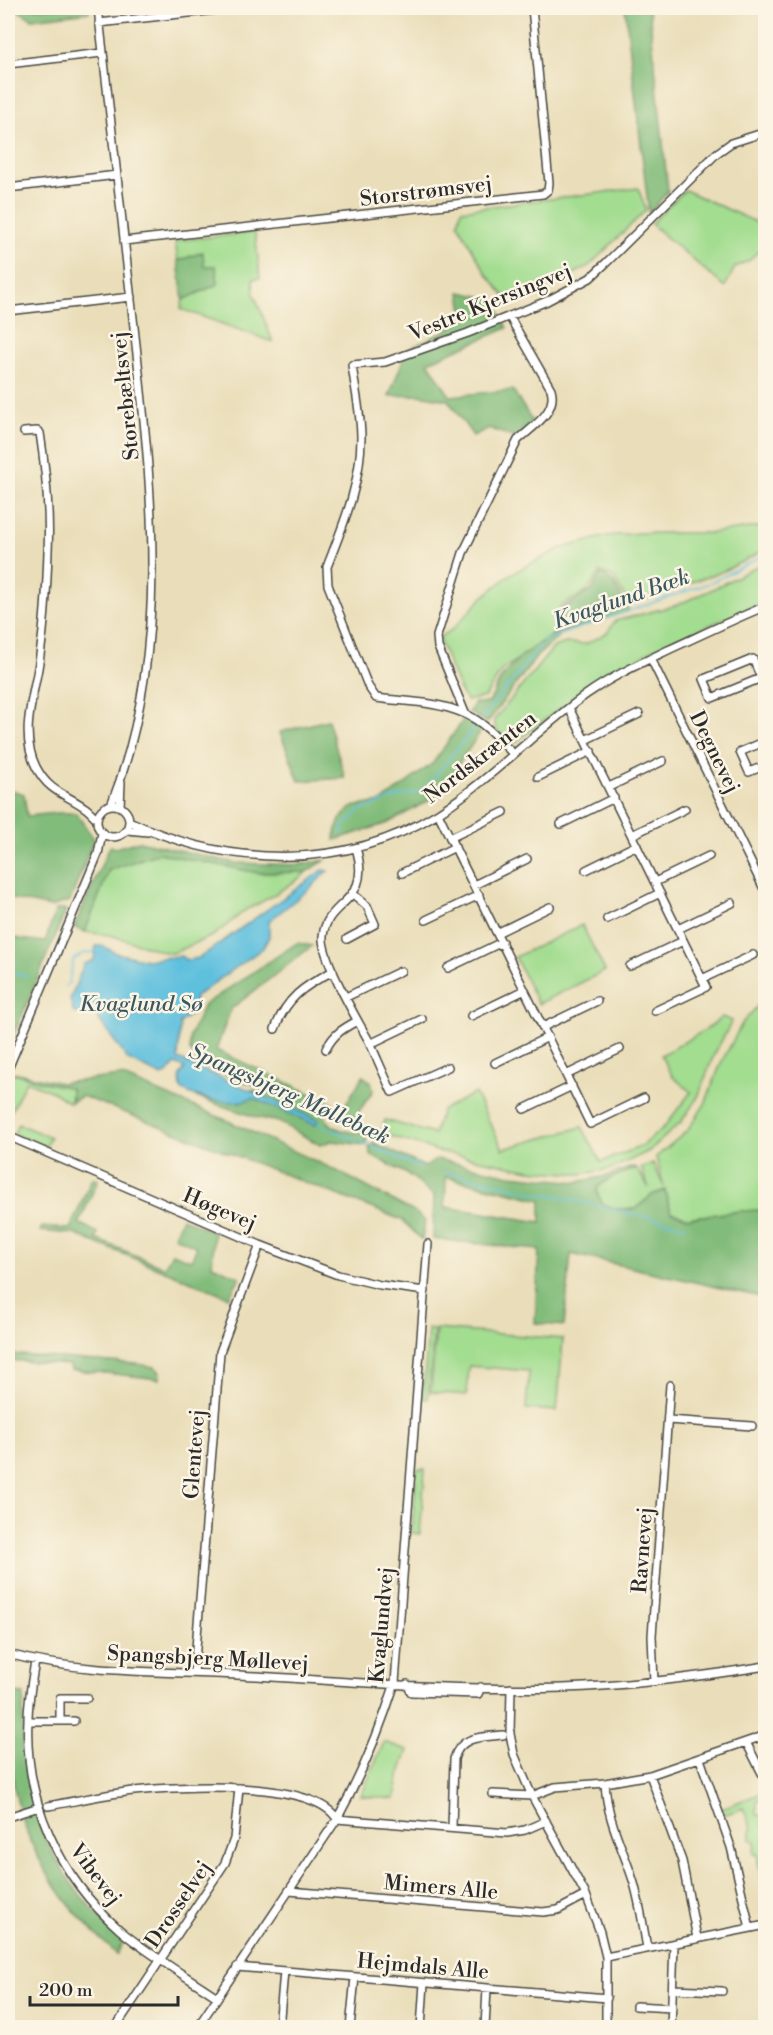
<svg xmlns="http://www.w3.org/2000/svg" width="773" height="2035" font-family="'Libre Bodoni',serif">
<style>
.green{fill:#a3dd90;stroke:#67845e;stroke-width:1.5}
.forest{fill:#82bc7a;stroke:#567452;stroke-width:1.5;fill-rule:evenodd}
.water{fill:#5fc0de;stroke:#457684;stroke-width:1.5}
.lines{fill:none;stroke-linecap:round;stroke-linejoin:round}
.stream{stroke:#5fc0de;stroke-width:1.5}
.minor-casing{stroke:#484640;stroke-width:10}
.minor{stroke:#fff;stroke-width:7}
.labels{text-anchor:middle;stroke-width:5;stroke-linejoin:round;paint-order:stroke}
.street-label{font-size:21px;fill:#2b2b2b;stroke:#fcf5e5}
.water-label{font-size:22px;font-style:italic;fill:#3b5861;stroke:#fcf5e5}
</style>
<rect width="100%" height="100%" fill="#fcf5e5"/>
<filter id="ink" filterUnits="userSpaceOnUse"><feTurbulence type="fractalNoise" baseFrequency=".0167" numOctaves="2"/><feDisplacementMap in="SourceGraphic" scale="12" xChannelSelector="R" yChannelSelector="G"/><feConvolveMatrix kernelMatrix="1 2 1 2 8 2 1 2 1" color-interpolation-filters="sRGB"/></filter>
<filter id="wash" filterUnits="userSpaceOnUse"><feTurbulence type="fractalNoise" baseFrequency=".008" numOctaves="4" result="noise"/><feDisplacementMap in="SourceGraphic" scale="24" xChannelSelector="R" yChannelSelector="G"/><feGaussianBlur stdDeviation="1.35" result="paint"/><feColorMatrix in="noise" values="0 0 0 0 0 0 0 0 0 0 0 0 0 0 0 0 0 1.4 0 .05"/><feComposite in="paint" operator="in"/></filter>
<g filter="url(#wash)">
<rect width="100%" height="100%" fill="#eadeba"/>
<path class="green" d="M638 188 646 210 589 266 558 282 518 298H506L486 273 458 224 461 210Z
M685 190 760 224 765 232V244L750 260 735 267 725 287 651 224Z
M255 232 260 278 253 279 254 294 273 342 181 309 183 300 218 284 216 267 204 266 202 252 178 261 175 241Z
M765 526V550L724 571 629 604 614 578 600 571C597 576 594 583 589 588 573 604 549 600 559 630L502 670 485 697 467 701 462 695 440 642 441 636 452 630 483 597 511 574 559 549 607 536 639 533H712Z
M765 562V602L654 649 559 709 515 743H510L496 729 494 720 554 647 566 643 586 644 607 633 615 621 677 605 711 590Z
M159 853 258 873 306 872C301 879 255 907 247 909L214 935 173 953H168L110 935 85 932 109 870Z
M582 925 605 971 538 1004 515 957Z
M765 998V1210L740 1211 688 1218 671 1212 665 1190 652 1195 635 1209H617L603 1204 597 1193 598 1187 609 1179 636 1168 649 1188 641 1168 653 1163 664 1187 656 1157 688 1130 705 1104 721 1063 743 1022Z
M722 1017 732 1021 713 1057 698 1097 681 1122 649 1151 612 1169 581 1174 530 1170 437 1151 381 1133 385 1120 434 1134 442 1110 475 1093 503 1149 582 1127 601 1162 642 1146 664 1127 691 1092 673 1077 661 1055 707 1029Z
M13 1073 71 1088 70 1103 53 1092 26 1081 12 1110 8 1109V1111V1088Z
M18 1124 50 1137 46 1147 14 1134Z
M428 1329 434 1330 428 1399H423Z
M436 1329 563 1339 557 1411 526 1409 529 1371 469 1366 467 1395 431 1392Z
M417 1469H425L420 1534 412 1533Z
M384 1742 408 1750 399 1776 395 1799 361 1796Z
M765 1792V1801H757V1815H763V1827H765L766 1894H763L761 1867H758V1854H754L755 1841 751 1840V1827L743 1808 724 1815 722 1808Z"/>
<path class="forest" d="M14 8H88L89 12 32 19Z
M625 8H649L668 191 649 214Z
M203 252 204 266H216L218 284 183 300 178 261Z
M460 292 493 299 507 328 428 362 450 396 513 390 532 421 516 438 489 428 473 436 448 400 419 395 389 396 407 350 443 332 464 318Z
M601 573 614 583 629 611 565 631 537 656 487 723 469 712 475 703H489C493 695 497 685 502 677 517 657 541 639 564 631L561 609 592 590Z
M466 716 483 728 458 765 452 782 437 796 388 823 335 840 336 829 341 818 352 807 381 802 433 763Z
M328 720 345 778 299 781 280 732Z
M8 789 24 794 27 816 57 813H76L94 839 70 901 51 907 8 898Z
M139 841 234 863 297 865 326 860 306 872 258 873 159 853 109 870 85 932 74 927 109 848 111 846 115 848Z
M56 910H66L8 1049V1024L11 1025 8 1013V935L20 939 45 942Z
M297 943 312 946 231 1009 216 1050 340 1107 336 1113 312 1104C321 1109 322 1113 328 1121 335 1132 355 1132 368 1134L365 1145 331 1141 320 1145 279 1122 255 1117 196 1097 243 1102 251 1090 277 1091 240 1081 198 1062 190 1051V1036L204 1005Z
M13 1072 61 1083 121 1076 226 1120 335 1170 416 1213 425 1221 422 1240 402 1220 82 1096 72 1102 71 1088 38 1081Z
M363 1076 371 1082 373 1091 353 1120 340 1113Z
M374 1143 425 1167 437 1159 510 1175 577 1182 606 1176 632 1167 636 1168 609 1179 598 1187 597 1193 603 1204 617 1209H635L652 1195 665 1190 671 1212 688 1218 740 1211 765 1210V1298L571 1254 564 1326 535 1323 539 1250 433 1239 434 1196 411 1176 372 1156 369 1148ZM446 1177 541 1200V1222L445 1207Z
M92 1178 98 1180 79 1223 98 1233 96 1239 164 1267 172 1253 191 1260 197 1247 174 1236 182 1218 214 1232 212 1265 240 1277 229 1297 74 1234 40 1231 42 1227 70 1229Z
M8 1354 137 1364 155 1367 160 1372 159 1379C129 1376 101 1372 71 1370L70 1365 8 1360Z
M10 1693 24 1694C16 1797 47 1872 124 1941L117 1954C34 1882 1 1802 10 1693Z"/>
<path class="water" d="M323 870 328 871 309 889 269 921V937L263 948 195 997 193 1012 180 1023 178 1059 318 1120 316 1125 253 1098C233 1107 199 1099 181 1089L180 1076 185 1068 175 1064 167 1074 162 1076 128 1060 95 1014 74 1013 70 999 84 964 94 960 96 946H103L116 953 146 960 180 956 187 960 199 958Z"/>
<g class="lines">
<path class="stream" d="M481 719 545 640 712 582 766 554
M342 834 344 826 359 811 396 797 423 791 474 728
M8 971 26 976
M65 986 69 983 73 960 84 953 97 952
M317 1123 421 1168
M444 1172 506 1185 541 1195 547 1194 685 1226"/>
</g>
</g>
<g filter="url(#ink)">
<g class="lines">
<defs>
<path id="minor" d="M98 8C109 111 121 214 133 318 151 480 173 650 111 805
M99 23 234 8
M8 64 102 53
M8 188 117 175
M124 241 543 194 548 190 549 183 532 8
M8 311 131 297
M24 432 37 431 40 433C46 472 50 512 48 551 47 586 45 621 40 655 36 692 18 731 36 767 49 792 64 793 84 807 89 810 93 815 97 819
M651 659 766 893
M761 678 753 659 704 679 712 698 766 676
M569 708 706 987 655 1011
M465 713 438 647 437 636 463 553 515 446 518 440C532 427 558 412 551 389L509 316
M585 740 639 714
M766 741 740 752 749 772 766 765
M513 754C499 739 483 721 463 713 435 701 405 702 376 698L368 686 328 585 327 567C343 525 361 484 361 438 361 414 355 389 352 365L385 362 468 333 547 301 590 278 606 263 717 153 731 143 766 132
M538 777 591 751
M609 787 663 761
M97 821a16 16 0 1 1 32 0a16 16 0 1 1-32 0Z
M120 807 121 782
M438 813 590 1124 644 1098
M129 821C227 867 344 872 438 813 492 779 535 731 587 694 611 677 639 664 666 651 699 636 732 620 766 606
M561 824 614 798
M127 830 148 832
M632 835 685 809
M450 838 504 812
M356 848C373 905 327 898 323 936 321 958 357 1020 369 1041 377 1058 384 1075 392 1092L448 1067
M586 870 637 845
M402 873 455 847
M655 882 709 856
M474 885 527 859
M607 919 660 893
M426 920 479 895
M678 929 732 903
M497 933 550 907
M347 939 375 924 367 906 352 893
M630 966 683 941
M448 968 502 942
M702 979 753 955
M346 997 401 971
M471 1016 525 990
M543 1027 597 1001
M275 1029C286 998 304 986 333 971
M370 1044 422 1019
M326 1049C334 1034 342 1029 357 1021
M495 1063 548 1037
M8 1069 98 854 102 833
M566 1075 620 1049
M524 1109 572 1086
M8 1136 260 1245 338 1275 380 1285 425 1291
M668 1420 752 1426
M8 1654C82 1674 160 1671 237 1675 345 1681 454 1691 563 1688 631 1686 698 1677 766 1666
M35 1661C32 1681 28 1700 28 1720 24 1800 59 1877 120 1930 149 1955 185 1975 217 1997
M194 1673 220 1352 260 1245
M654 1682 652 1636 670 1385
M407 1684 411 1692 478 1694 481 1687
M511 1688 510 1734 514 1754 532 1796 586 1895 600 1932 606 1957V2028
M28 1721H74
M60 1721V1698H87
M746 1742 766 1781
M700 1759 731 1847 750 1928
M650 1775 682 1861 697 1938
M605 1783C607 1820 622 1846 633 1880 640 1902 643 1926 647 1948
M493 1794 532 1796 555 1787 605 1783 650 1775 766 1735
M48 1806C76 1801 105 1794 134 1791 176 1786 313 1779 337 1819L507 1833 525 1830 546 1821
M8 1817 39 1807
M452 1828 454 1759C460 1735 483 1737 503 1735
M289 1891 543 1912 558 1910 586 1895
M606 1957 766 1925
M237 1967 607 1998
M673 1989 722 1991
M636 2006 672 2008
M115 2028 225 1863 234 1839 239 1788
M197 2028 337 1819C361 1776 380 1730 395 1683L428 1244
M279 2028 284 1971
M350 2028 355 1977
M421 2028 424 1983
M485 2028 487 1988
M671 2028 674 1944"/>
</defs>
<use href="#minor" class="minor-casing"/>
<use href="#minor" class="minor"/>
</g>
</g>
<g class="labels">
<g class="street-label">
<text transform="translate(426 191) rotate(-7)" y="7">Storstrømsvej</text>
<text transform="translate(490 302) rotate(-22)" y="7">Vestre Kjersingvej</text>
<text transform="translate(125 396) rotate(-96)" y="7">Storebæltsvej</text>
<text transform="translate(715 752) rotate(64)" y="7">Degnevej</text>
<text transform="translate(480 757) rotate(-38)" y="7">Nordskrænten</text>
<text transform="translate(220 1209) rotate(23)" y="7">Høgevej</text>
<text transform="translate(194 1454) rotate(-86)" y="7">Glentevej</text>
<text transform="translate(642 1550) rotate(-86)" y="7">Ravnevej</text>
<text transform="translate(381 1625) rotate(-85)" y="7">Kvaglundvej</text>
<text transform="translate(208 1658) rotate(3)" y="7">Spangsbjerg Møllevej</text>
<text transform="translate(96 1874) rotate(53)" y="7">Vibevej</text>
<text transform="translate(441 1887) rotate(5)" y="7">Mimers Alle</text>
<text transform="translate(178 1904) rotate(-56)" y="7">Drosselvej</text>
<text transform="translate(423 1966) rotate(5)" y="7">Hejmdals Alle</text>
</g>
<g class="water-label">
<text transform="translate(621 598) rotate(-19)" y="8">Kvaglund Bæk</text>
<text x="141" y="1011">Kvaglund Sø</text>
<text transform="translate(290 1093) rotate(24)" y="8">Spangsbjerg Møllebæk</text>
</g>
</g>
<rect width="773" height="2035" fill="none" stroke="#fcf5e5" stroke-width="30"/>
<path d="M30 1996v9h148v-9" fill="none" stroke="#2b2b2b" stroke-width="3"/>
<text x="39" y="1996" font-size="18" fill="#2b2b2b" stroke="#fcf5e5" stroke-width="4.5" paint-order="stroke">200 m</text>
</svg>
